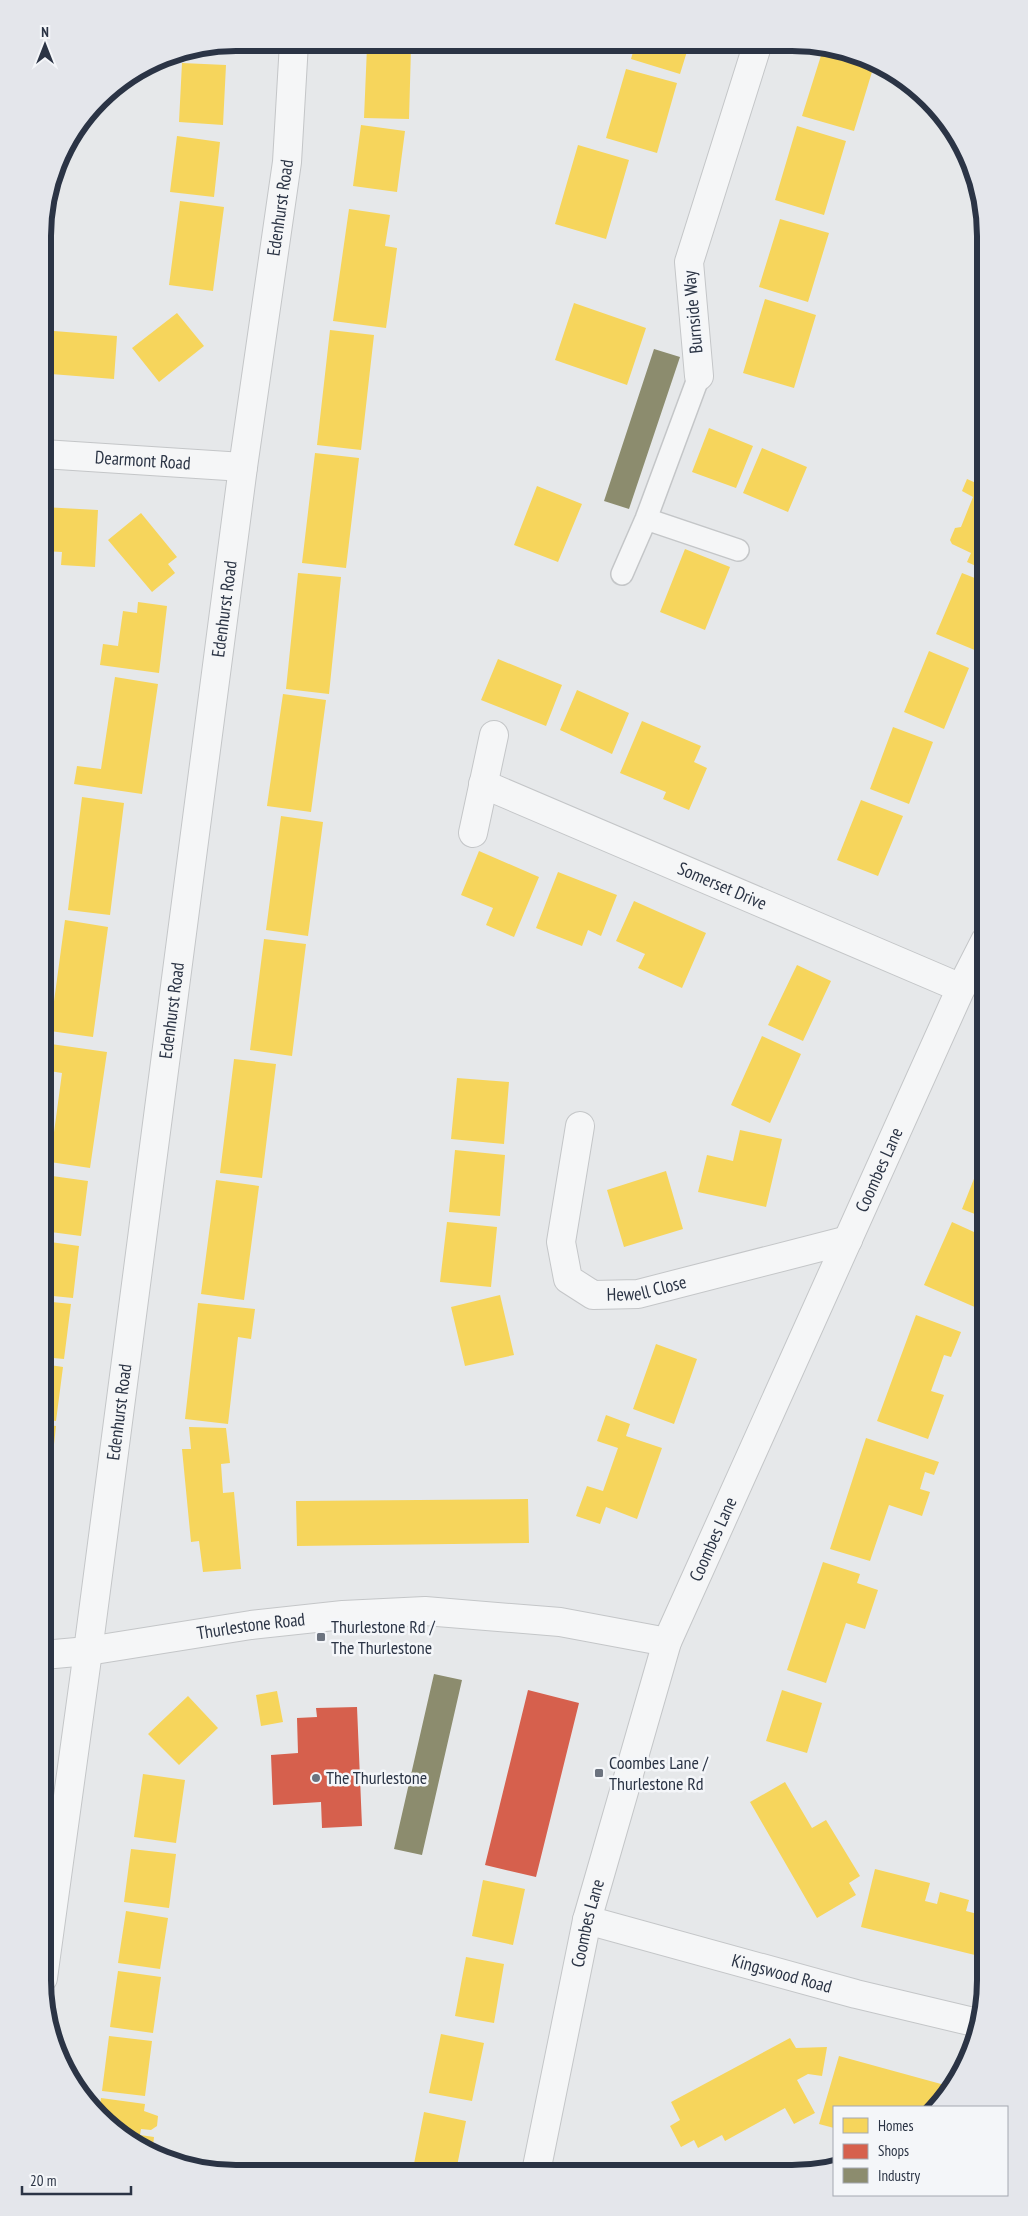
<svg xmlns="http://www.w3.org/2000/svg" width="1028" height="2216" font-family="'PT Sans Narrow',sans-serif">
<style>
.homes{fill:#f6d55c}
.shops{fill:#d6604d}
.industry{fill:#8c8c6e}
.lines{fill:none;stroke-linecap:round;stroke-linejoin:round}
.service-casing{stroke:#c4c6c8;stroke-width:24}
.minor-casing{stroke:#c4c6c8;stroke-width:30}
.service{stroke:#f5f6f7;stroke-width:21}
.minor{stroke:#f5f6f7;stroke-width:28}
.poi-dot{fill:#6c737f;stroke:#f4f6f9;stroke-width:2}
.labels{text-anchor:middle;stroke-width:5;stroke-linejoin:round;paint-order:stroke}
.street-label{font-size:18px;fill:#2b3445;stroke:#f4f6f9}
.poi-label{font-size:18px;fill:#2b3445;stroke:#f4f6f9;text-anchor:start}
.rim{fill:none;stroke:#2b3445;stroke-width:6}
</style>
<rect width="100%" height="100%" fill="#e6e8ea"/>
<path class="homes" d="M635 45H689L680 74 631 59Z
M824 46H829L875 62 854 131 802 116Z
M367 47 411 48 409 119 364 118Z
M182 63 226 65 223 125 179 122Z
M626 69 677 83 657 153 606 138Z
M361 125 405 131 397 192 353 186Z
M797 126 846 141 824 215 775 200Z
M177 136 220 142 214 197 170 192Z
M578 145 629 160 606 239 555 224Z
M180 201 224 207 213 291 169 285Z
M349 209 390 215 385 246 397 248 386 328 333 321Z
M780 219 829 233 808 302 759 287Z
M765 299 816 315 794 388 743 373Z
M574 303 646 328 627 385 555 360Z
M177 313 204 346 159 382 132 348Z
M330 330 374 335 361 450 317 445Z
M54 331 117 336 114 379 51 374Z
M709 428 753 446 736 488 692 472Z
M762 448 807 467 788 512 743 493Z
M315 453 359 458 346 568 302 563Z
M967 479 985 487V570L967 562 971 553 952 544 950 540 955 528 961 527 973 497 962 491Z
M537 486 582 504 558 562 514 545Z
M43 507 98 510 95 567 61 565 62 552 43 551Z
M141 513 177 557 168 564 175 573 152 592 108 540Z
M685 549 730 567 705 630 660 612Z
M298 573 341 577 329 694 286 689Z
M962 573 985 582V631L977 651 936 634Z
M138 602 167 606 159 673 100 665 103 644 118 646 123 611 137 613Z
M929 651 969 668 944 729 904 712Z
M498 659 562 685 546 726 481 700Z
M115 677 158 684 142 794 74 784 77 766 101 769Z
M577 690 629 713 612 754 560 730Z
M283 694 326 700 311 812 267 806Z
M642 721 701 746 694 762 707 768 689 810 663 799 666 792 620 773Z
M893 727 933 742 909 804 870 789Z
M82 797 124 803 110 915 68 910Z
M861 800 903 816 878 876 837 860Z
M281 816 323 822 308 936 266 930Z
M479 851 539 877 514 937 486 925 493 908 461 895Z
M558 872 617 895 601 936 588 930 582 946 536 928Z
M634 901 706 933 682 988 638 968 645 954 616 941Z
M65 920 108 927 93 1037 50 1031Z
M264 939 306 944 292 1056 250 1050Z
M797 965 831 981 803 1041 768 1025Z
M762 1036 801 1054 770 1123 731 1105Z
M44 1043 107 1052 90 1168 50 1162 62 1073 43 1070Z
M234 1059 276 1064 262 1178 220 1173Z
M457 1078 509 1082 504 1144 451 1139Z
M740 1130 782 1139 766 1207 698 1192 707 1155 733 1161Z
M455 1150 505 1155 500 1216 449 1212Z
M985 1151V1218L962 1209Z
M666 1171 683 1229 624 1247 607 1190Z
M45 1175 88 1181 81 1236 43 1231Z
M216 1180 259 1186 244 1300 201 1294Z
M447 1222 497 1227 491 1287 440 1282Z
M952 1222 985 1237V1290L977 1308 924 1285Z
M43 1241 79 1246 73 1298 43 1295Z
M500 1295 514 1355 465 1366 451 1307Z
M43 1301 71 1304 64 1359 43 1357Z
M198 1303 255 1309 251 1339 238 1337 228 1424 185 1419Z
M916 1315 961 1332 951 1357 944 1355 931 1391 944 1395 928 1439 877 1421Z
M656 1344 697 1359 674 1424 633 1409Z
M43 1364 63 1367 56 1421 43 1419Z
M606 1415 630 1424 626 1436 662 1448 637 1519 606 1507 600 1524 576 1516 587 1486 603 1491 618 1448 597 1441Z
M43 1424 56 1426 50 1481 43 1480Z
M189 1427 226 1428 230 1463 221 1464 223 1493 234 1492 241 1569 203 1572 199 1541 191 1542 182 1449H191Z
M866 1438 939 1462 934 1475 925 1472 920 1489 930 1492 922 1516 889 1505 870 1561 830 1549Z
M528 1499 529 1543 297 1546 296 1501Z
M823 1562 860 1574 857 1583 878 1590 865 1629 846 1623 826 1683 787 1670Z
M782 1690 822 1703 807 1753 766 1741Z
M277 1691 283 1722 261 1726 256 1695Z
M188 1696 218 1728 179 1765 148 1734Z
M143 1774 185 1780 176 1843 134 1837Z
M785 1782 812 1828 826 1820 860 1876 849 1883 856 1895 817 1918 750 1802Z
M131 1849 176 1854 169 1908 124 1902Z
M875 1869 930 1883 925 1901 937 1904 940 1892 969 1900 966 1911 985 1916V1948L983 1957 861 1927Z
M483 1880 525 1889 513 1945 472 1936Z
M126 1911 168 1918 160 1969 118 1963Z
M466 1957 504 1964 494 2023 455 2016Z
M118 1971 161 1977 153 2033 110 2027Z
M441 2034 484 2043 472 2101 429 2093Z
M109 2036 152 2041 145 2096 102 2091Z
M790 2038 796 2048 827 2047 822 2076 808 2074 797 2080 815 2113 794 2124 785 2108 725 2141 722 2135 698 2148 694 2140 681 2147 670 2126 680 2120 671 2102Z
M839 2056 952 2087 945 2098 935 2107H834V2128L819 2124Z
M101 2098 145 2104 144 2111 158 2116 157 2126 151 2130 141 2129 140 2135 154 2137 152 2154 108 2125 99 2114Z
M424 2112 466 2121 456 2171 413 2169Z
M662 2169 678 2172V2173H661Z"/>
<path class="shops" d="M528 1690 579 1703 536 1877 485 1865Z
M357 1707 362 1826 322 1828 321 1802 273 1805 271 1755 298 1753 297 1718 317 1717 316 1708Z"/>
<path class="industry" d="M654 349 680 357 629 509 604 501Z
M434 1674 462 1680 422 1855 394 1849Z"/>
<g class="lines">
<defs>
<path id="service" d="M646 519 738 550
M622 574 646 519 699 376"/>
<g id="minor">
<path d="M699 376 689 262 757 46"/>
<path id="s1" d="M43 454 243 467"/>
<path id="s2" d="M483 784 961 988"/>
<path d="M473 833 494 735"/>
<path id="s3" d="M580 1126 561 1242 568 1279 593 1295 638 1294 848 1240"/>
<path id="s4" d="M43 1655 88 1651 251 1625 343 1615 425 1611 560 1622 667 1642"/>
<path id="s5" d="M587 1920 856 1994 978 2023"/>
<path id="s6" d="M43 1978 88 1651 243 467 287 162 294 43"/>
<path id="s7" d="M536 2172 587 1920 667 1642 961 988 985 941"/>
</g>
</defs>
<use href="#service" class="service-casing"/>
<use href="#minor" class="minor-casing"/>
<use href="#service" class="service"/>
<use href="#minor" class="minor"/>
</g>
<g class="poi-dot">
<rect x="316" y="1632" width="10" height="10" rx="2.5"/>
<rect x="594" y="1768" width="10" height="10" rx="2.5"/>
<circle cx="316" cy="1778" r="5"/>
</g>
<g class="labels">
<g class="street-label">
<text dy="6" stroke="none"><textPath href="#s6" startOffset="1786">Edenhurst Road</textPath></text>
<text transform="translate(693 312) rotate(-95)" y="6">Burnside Way</text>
<text dy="6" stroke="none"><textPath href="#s1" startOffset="100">Dearmont Road</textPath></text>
<text dy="6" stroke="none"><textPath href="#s6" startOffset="1381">Edenhurst Road</textPath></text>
<text dy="6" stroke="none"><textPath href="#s2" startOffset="260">Somerset Drive</textPath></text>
<text dy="6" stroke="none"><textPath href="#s6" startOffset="976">Edenhurst Road</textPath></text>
<text dy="6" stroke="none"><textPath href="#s7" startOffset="1064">Coombes Lane</textPath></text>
<text dy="6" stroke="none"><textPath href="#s3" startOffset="239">Hewell Close</textPath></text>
<text dy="6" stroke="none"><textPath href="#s6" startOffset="571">Edenhurst Road</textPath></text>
<text dy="6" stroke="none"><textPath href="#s7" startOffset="659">Coombes Lane</textPath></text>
<text dy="6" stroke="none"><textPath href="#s4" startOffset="210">Thurlestone Road</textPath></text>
<text dy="6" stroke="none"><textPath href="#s7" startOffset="254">Coombes Lane</textPath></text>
<text dy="6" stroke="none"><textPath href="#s5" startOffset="202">Kingswood Road</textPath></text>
</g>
<g class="poi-label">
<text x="331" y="1633">Thurlestone Rd /<tspan x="331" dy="21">The Thurlestone</tspan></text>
<text x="609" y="1769">Coombes Lane /<tspan x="609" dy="21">Thurlestone Rd</tspan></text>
<text x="326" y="1784">The Thurlestone</text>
</g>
</g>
<path d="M0 0H1028V2216H0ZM236 51H792A185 185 0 0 1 977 236V1980A185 185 0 0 1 792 2165H236A185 185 0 0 1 51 1980V236A185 185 0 0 1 236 51Z" fill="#e4e6eb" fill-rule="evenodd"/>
<path class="rim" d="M236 51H792A185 185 0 0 1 977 236V1980A185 185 0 0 1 792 2165H236A185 185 0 0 1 51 1980V236A185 185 0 0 1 236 51Z"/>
<rect x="833" y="2106" width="175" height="90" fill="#f4f6f9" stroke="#a4a8b1"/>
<rect x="843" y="2118" width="25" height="15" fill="#f6d55c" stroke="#a4a8b1"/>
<text x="878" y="2131" font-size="15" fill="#2b3445">Homes</text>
<rect x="843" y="2144" width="25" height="15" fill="#d6604d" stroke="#a4a8b1"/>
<text x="878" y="2156" font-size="15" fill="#2b3445">Shops</text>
<rect x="843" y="2168" width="25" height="15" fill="#8c8c6e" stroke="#a4a8b1"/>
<text x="878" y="2181" font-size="15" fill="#2b3445">Industry</text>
<g transform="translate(45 45)" stroke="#f4f6f9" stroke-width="4" paint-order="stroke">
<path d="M0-4L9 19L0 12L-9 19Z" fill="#2b3445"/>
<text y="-8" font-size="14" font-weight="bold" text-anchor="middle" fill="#2b3445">N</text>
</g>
<path d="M22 2186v8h109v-8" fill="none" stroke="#2b3445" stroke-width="2.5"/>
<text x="30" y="2186" font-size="15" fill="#2b3445" stroke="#f4f6f9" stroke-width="4" paint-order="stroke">20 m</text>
</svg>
